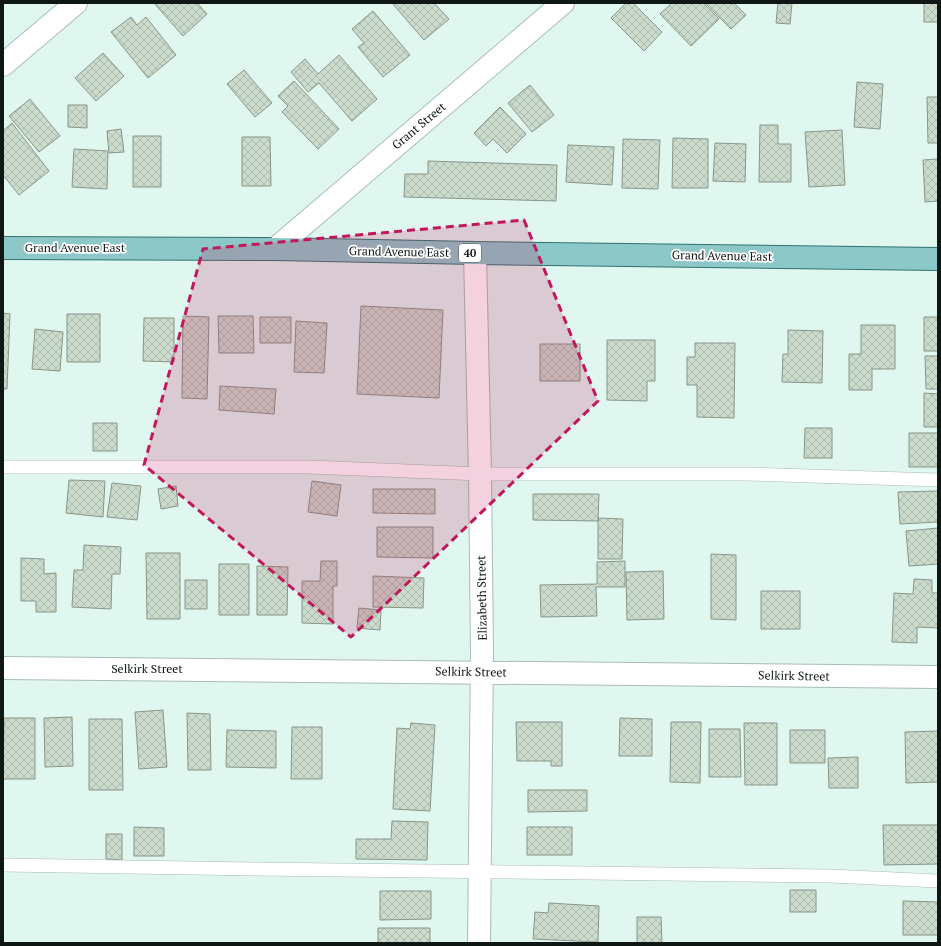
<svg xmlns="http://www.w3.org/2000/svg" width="941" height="946" font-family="'PT Serif',serif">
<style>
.building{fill:url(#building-cross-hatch);stroke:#879688}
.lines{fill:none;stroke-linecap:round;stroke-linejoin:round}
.service-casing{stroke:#a7bdb5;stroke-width:14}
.minor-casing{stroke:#a7bdb5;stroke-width:24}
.primary-casing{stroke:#2e7371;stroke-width:24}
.service{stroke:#fff;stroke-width:13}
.minor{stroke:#fff;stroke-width:22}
.primary{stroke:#8cc8c8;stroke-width:22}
.marked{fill:#c2185b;fill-opacity:0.2;stroke:#c2185b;stroke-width:3;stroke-dasharray:8 5;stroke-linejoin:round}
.labels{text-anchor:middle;stroke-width:3.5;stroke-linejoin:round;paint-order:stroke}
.shield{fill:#fff;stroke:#575d5a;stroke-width:1}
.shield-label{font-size:11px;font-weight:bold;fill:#0f1714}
.street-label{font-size:12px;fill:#0f1714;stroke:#fff}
</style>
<defs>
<pattern id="building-cross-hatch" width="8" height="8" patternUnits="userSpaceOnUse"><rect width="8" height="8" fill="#cbdbcc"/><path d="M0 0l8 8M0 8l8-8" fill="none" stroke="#adbbae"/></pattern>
</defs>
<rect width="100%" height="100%" fill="#e0f7ef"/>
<path class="building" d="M154 3H197L207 14 183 36Z
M392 3H434L449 19 424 40Z
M626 3H633L662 32 644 51 611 18Z
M672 3H703L719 19 691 46 660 14Z
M705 3H734L746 15 731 29Z
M778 3H792L790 24 776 23Z
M924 3H938V22H924Z
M373 11 410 55 383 77 358 47 364 43 352 29Z
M131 17 137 25 146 17 176 55 148 78 111 32Z
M103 53 124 76 96 101 75 78Z
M339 55 377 99 352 121 319 83 308 92 291 72 305 59 318 74Z
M244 70 272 103 255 117 227 84Z
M294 81 339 129 318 149 282 112 288 106 278 96Z
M857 82 883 84 880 129 854 127Z
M530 85 554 115 532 132 508 103Z
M927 97H938V143H928Z
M30 99 60 136 39 152 9 116Z
M68 105H87V128L68 127Z
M500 107 526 134 507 153 493 139 486 146 474 133Z
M12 123 49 171 19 195 3 175V131Z
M760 125H778V144H791V182H759Z
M121 129 124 152 109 153 107 131Z
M842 130 845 185 809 187 805 132Z
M133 136H161V187H133Z
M242 137H270L271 186H242Z
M673 138 708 139V188H672Z
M623 139 660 140 658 189 622 188Z
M715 143 746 144 745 182 713 181Z
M568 145 614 147 612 185 566 182Z
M74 149 108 151 107 189 72 187Z
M938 159V201L925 202 923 160Z
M428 161 557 165 556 201 404 197 405 174H428Z
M361 306 443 310 439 398 357 394Z
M3 313 10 314 7 389H3Z
M67 314H100V362H67Z
M183 316 209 317 207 399 182 398Z
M218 316H253L254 353H219Z
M260 317H291V343H260Z
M924 317H938V351H924Z
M144 318H174V362L143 361Z
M296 321 327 323 324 373 294 372Z
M861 325H895V369H872V390H849V354H861Z
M35 329 63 332 60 371 32 369Z
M788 330 823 331 822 383 782 382 783 354H788Z
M607 340H655V381H647V401L607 400Z
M695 343H735L734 418 697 417V385H687V357H695Z
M540 344H580V381H540Z
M925 356H938V389H926Z
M220 386 276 389 274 414 219 410Z
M924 393 938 394V427H924Z
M93 423H117V451H93Z
M805 428H832V458H804Z
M909 433H938V467H909Z
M69 480 105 481 103 517 66 513Z
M312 481 341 485 337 516 308 512Z
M112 483 141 486 137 520 107 517Z
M176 486 178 506 161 509 158 489Z
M373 489H435V514L373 513Z
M938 491V522L900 524 898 492Z
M533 494H599L598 521 533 520Z
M598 518 623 519 622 559H598Z
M377 527H433V558L377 557Z
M938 528V564L909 566 906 531Z
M84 545 121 547 120 574H112L111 609 72 607 74 570H83Z
M146 553H180V619H147Z
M711 554 736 555V620L711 619Z
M21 558 44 559V574L56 573V612H36V601H21Z
M321 561H337V586H333V624L302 623V581H320Z
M625 561V587H596L597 616 541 617 540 585 597 584V562Z
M219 564H249V615H219Z
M257 566 288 567 287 615H257Z
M663 571 664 619 627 620 626 572Z
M373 576 424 578 423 608 373 607Z
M914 579 932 580V593H938V628L917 627V643L892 642 894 593 913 594Z
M185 580H207V609H185Z
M761 591H800V629H761Z
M359 608 381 610 380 630 357 628Z
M163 710 167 767 139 769 135 712Z
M187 713 210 714 211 770H188Z
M72 717 73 766 45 767 44 718Z
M4 718H35V779H3Z
M620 718 652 719V756H619Z
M89 719H122L123 790H89Z
M516 722H562V766H551V761H517Z
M671 722H701L700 783 670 782Z
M411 723 435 725 430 811 393 809 397 728 410 729Z
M744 723H777V785H745Z
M292 727H322V779H291Z
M709 729H740L741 777H709Z
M227 730 276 731V768L226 767Z
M790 730H825V763H790Z
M938 731V782L906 783 905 732Z
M858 757V788H829L828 758Z
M528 790H587V811L528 812Z
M392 821 428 822 427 860 356 859V839H391Z
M883 825H938V864L884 865Z
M134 827 164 828V856H134Z
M527 827H572V855H527Z
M106 834H122V860L106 859Z
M790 890H816V912H790Z
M380 891H431V919L380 920Z
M903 901 938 902V935H903Z
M549 903 599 906 598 942 533 939 535 912 548 913Z
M637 917H661L662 943H637Z
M378 928H430V943H378Z"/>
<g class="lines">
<defs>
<path id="service" d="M3 467H310L480 474H747L938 480
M3 865 254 869 831 876 938 881"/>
<path id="minor" d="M3 65 76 3
M275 249 563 3
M475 253 480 474 482 651 479 943
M3 668 938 677"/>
<path id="primary" d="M3 248 275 249 475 253 938 259"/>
</defs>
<use href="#service" class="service-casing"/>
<use href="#minor" class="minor-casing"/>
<use href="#primary" class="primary-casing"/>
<use href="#service" class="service"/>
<use href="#minor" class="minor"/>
<use href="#primary" class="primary"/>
</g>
<path class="marked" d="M524 220 598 401 351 637 144 465 203 249Z"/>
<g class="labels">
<rect class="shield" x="459" y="244" width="22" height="18" rx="3"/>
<g class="shield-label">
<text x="470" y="257">40</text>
</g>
<g class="street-label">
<text transform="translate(419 126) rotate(-40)" y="4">Grant Street</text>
<text x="75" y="252">Grand Avenue East</text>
<text transform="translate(399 252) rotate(1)" y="4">Grand Avenue East</text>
<text transform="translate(722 256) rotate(1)" y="4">Grand Avenue East</text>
<text transform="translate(482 598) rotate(-91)" y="4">Elizabeth Street</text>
<text x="147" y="673">Selkirk Street</text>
<text transform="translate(471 672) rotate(1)" y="4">Selkirk Street</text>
<text transform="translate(794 676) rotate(1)" y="4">Selkirk Street</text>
</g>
</g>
<rect width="941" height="946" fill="none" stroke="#0f1714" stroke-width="8"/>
</svg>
